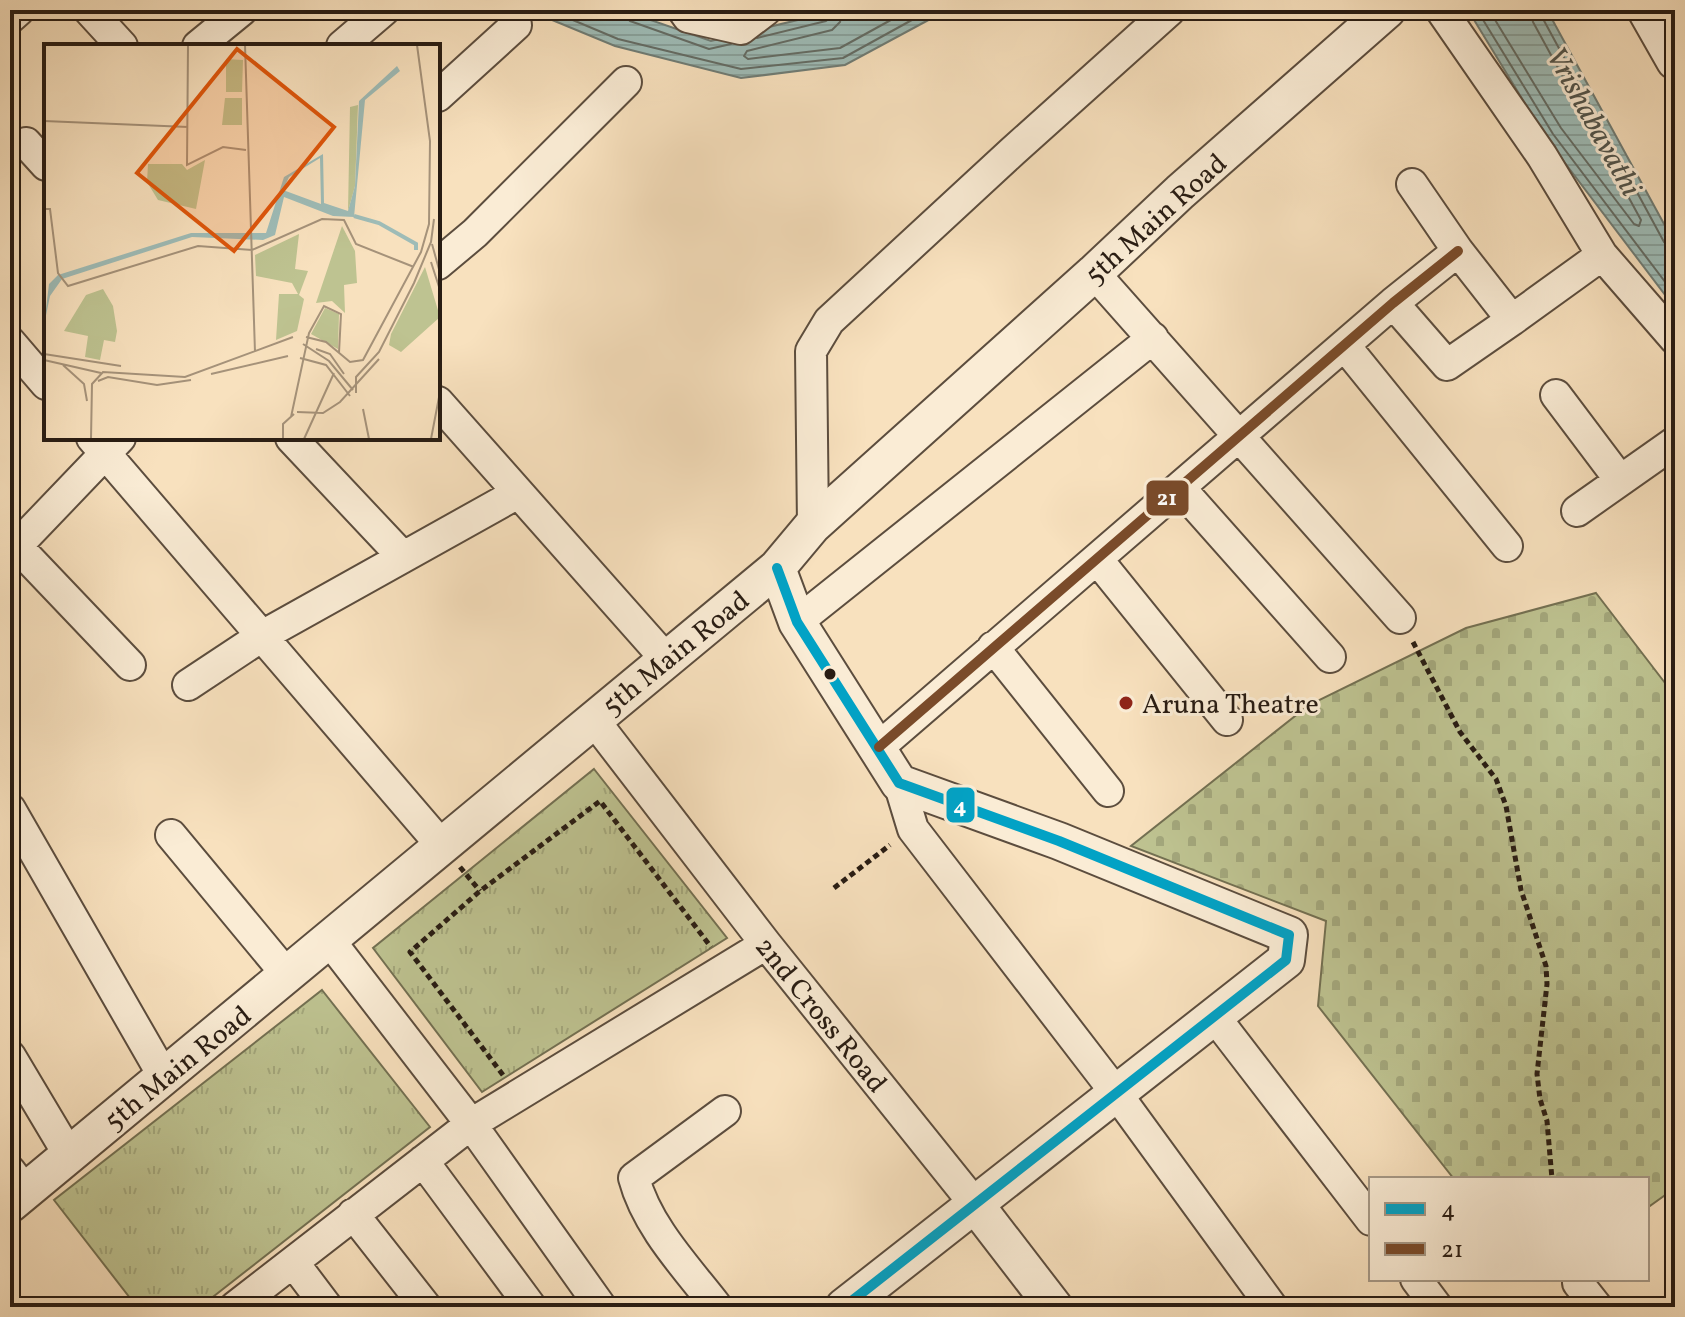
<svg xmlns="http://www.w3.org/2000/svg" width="1685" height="1317" font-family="Vollkorn,serif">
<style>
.cemetery{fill:url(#cemetery-stones);stroke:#737052;stroke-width:2}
.park{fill:url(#park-tufts);stroke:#737052;stroke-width:2}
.water{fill:url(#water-rules);stroke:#6f7c75;stroke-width:2}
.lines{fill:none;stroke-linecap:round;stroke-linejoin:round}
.shore{stroke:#636c65;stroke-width:2}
.minor-casing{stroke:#5c4d3e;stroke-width:34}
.tertiary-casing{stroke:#5c4d3e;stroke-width:40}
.path{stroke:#281c13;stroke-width:5;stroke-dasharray:6 4;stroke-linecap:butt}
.minor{stroke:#faecd5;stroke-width:30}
.tertiary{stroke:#faecd5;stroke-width:36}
.bus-1-casing{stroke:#faecd5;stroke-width:16}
.bus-2-casing{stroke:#faecd5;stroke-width:16}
.bus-1{stroke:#02a2c5;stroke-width:10}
.bus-2{stroke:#7a4b2a;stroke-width:10}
.bus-dot{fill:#281c13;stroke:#faecd5;stroke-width:3}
.poi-dot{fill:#8f2418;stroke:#faecd5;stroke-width:3}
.labels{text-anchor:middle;stroke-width:6;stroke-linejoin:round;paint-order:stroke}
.street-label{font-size:28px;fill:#281c13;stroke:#faecd5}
.poi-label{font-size:28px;fill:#281c13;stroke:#faecd5;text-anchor:start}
.water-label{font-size:30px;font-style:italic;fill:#51544c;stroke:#faecd5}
.inset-river{fill:none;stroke:#9ebcb7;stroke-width:4}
.inset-road{fill:none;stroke:#a5927a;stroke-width:2}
.view{fill:#de560c;fill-opacity:0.15;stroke:#de560c;stroke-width:4}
.inset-edge{fill:none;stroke:#281c13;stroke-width:4}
.line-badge{stroke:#faecd5;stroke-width:3}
.badge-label{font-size:22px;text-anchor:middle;font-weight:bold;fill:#fff}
</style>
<defs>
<pattern id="cemetery-stones" width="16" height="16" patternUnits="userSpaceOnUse" patternTransform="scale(2)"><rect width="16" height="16" fill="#bec391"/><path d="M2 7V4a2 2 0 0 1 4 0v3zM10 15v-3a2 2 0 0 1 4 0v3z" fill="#a3a77c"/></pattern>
<pattern id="park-tufts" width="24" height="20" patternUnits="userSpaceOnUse" patternTransform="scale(2)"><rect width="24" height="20" fill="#bec391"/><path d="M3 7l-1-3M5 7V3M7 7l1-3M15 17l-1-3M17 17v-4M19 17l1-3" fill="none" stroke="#a3a77c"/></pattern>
<pattern id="water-rules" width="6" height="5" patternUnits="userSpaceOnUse" patternTransform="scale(2)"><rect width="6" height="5" fill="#9ebcb7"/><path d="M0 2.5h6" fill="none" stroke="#88a19c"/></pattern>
</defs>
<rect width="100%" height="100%" fill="#f8e1be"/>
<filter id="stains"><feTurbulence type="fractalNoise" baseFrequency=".0025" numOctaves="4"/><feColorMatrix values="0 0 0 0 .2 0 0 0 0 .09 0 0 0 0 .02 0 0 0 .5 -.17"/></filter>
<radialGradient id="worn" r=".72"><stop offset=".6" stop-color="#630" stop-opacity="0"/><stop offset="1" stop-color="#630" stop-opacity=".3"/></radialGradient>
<path class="cemetery" d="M1596 593 1675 696V1188L1647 1208V1179H1454L1318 1006 1326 921 1131 846 1309 705 1466 628Z"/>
<path class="park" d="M594 769 727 938 482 1092 373 948Z
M322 990 430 1127 200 1307H137L54 1200Z"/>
<path class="water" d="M528 10H622L711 41 839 10H947L845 65 741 78 615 46Z
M1468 10H1547L1675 244V308L1546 138Z"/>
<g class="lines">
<path class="shore" d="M549 10 618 39 741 69 843 58 930 10
M624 10 626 17 630 21 709 49 731 44
M842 10 840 22 832 30 747 51 744 56 748 59 840 48 909 10
M1477 10 1553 134 1675 295
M1489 10 1561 128 1634 224 1639 226 1641 220 1533 22 1531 10
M1541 10 1542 17 1664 242 1675 247
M757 38 826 21 831 17 832 10"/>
<defs>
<path id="minor" d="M89 10 122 46
M683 10 688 17 741 29 766 10
M1441 10 1542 156 1602 255 1675 339
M10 18 19 10
M198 46 242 10
M342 46 384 10
M438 96 516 25
M26 143 46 165
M1412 184 1458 251 1512 320 1602 255
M438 264 475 233 626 82
M1094 273 1400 618
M1393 303 1447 365 1512 320
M10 342 46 384
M1345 346 1507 546
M1556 395 1620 480
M438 402 665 658
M92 438 442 846
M291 438 403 557
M1180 488 1330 657
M1577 511 1675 442
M813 525 811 351 829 321 1013 151 1170 10
M10 539 130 665
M10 553 120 438
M1097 559 1227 720
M797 622 1153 338
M993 647 1108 791
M188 685 262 636 518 493
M593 719 766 944 974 1203
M879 747 1393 303 1458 251
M899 783 913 829 1116 1093 1272 1307
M10 809 164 1077
M171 835 288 976
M330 941 471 1124 601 1307
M1214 1016 1371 1220
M10 1056 69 1155
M423 1161 531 1307
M10 1171 25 1191
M353 1214 426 1307
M293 1262 327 1307
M1416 1279 1437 1307
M1578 1283 1597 1307
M235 1307 471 1124 766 944
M717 1307C687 1268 647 1227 634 1178L725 1111"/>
<path id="tertiary" d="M1646 10 1675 61
M777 568 797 622 899 783 1059 841 1289 935 1286 960 844 1307
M974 1203 1054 1307
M10 1204 777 568 813 525 1094 273 1180 192 1387 10"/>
</defs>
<use href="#minor" class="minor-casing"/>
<use href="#tertiary" class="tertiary-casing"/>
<path class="path" d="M1413 642 1460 732 1496 779 1506 806 1521 890 1546 966 1547 984 1537 1074 1540 1099 1547 1121 1552 1179
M460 867 480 891
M834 888 890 845
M503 1075 410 952 480 891 600 801 711 947"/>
<use href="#minor" class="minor"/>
<use href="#tertiary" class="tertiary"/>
<defs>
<path id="bus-1" d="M777 568 797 622 899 783 1059 841 1289 935 1286 960 844 1307"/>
<path id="bus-2" d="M879 747 1393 303 1458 251"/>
</defs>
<use href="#bus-1" class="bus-1-casing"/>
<use href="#bus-2" class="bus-2-casing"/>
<use href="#bus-1" class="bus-1"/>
<use href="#bus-2" class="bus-2"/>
</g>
<circle class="bus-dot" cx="830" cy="674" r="7"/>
<circle class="poi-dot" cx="1126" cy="703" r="8"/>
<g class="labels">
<g class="street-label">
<text transform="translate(1155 218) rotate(-42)" y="10">5th Main Road</text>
<text transform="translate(675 652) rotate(-39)" y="10">5th Main Road</text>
<text transform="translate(822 1014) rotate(51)" y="10">2nd Cross Road</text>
<text transform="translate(177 1067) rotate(-39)" y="10">5th Main Road</text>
</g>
<g class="poi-label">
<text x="1142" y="713">Aruna Theatre</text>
</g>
<g class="water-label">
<text transform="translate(1594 121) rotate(61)" y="10">Vrishabavathi</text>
</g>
</g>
<g transform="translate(44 44)">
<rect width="396" height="396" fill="#f8e1be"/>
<path d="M314 61 311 142 304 167 306 63ZM298 182 311 207 313 239 300 241 301 269 288 257 272 259ZM255 190 251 225 264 227 255 251 260 255 253 287 232 296 235 250H254L248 239 212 232 211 211ZM381 223 396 273 357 308 345 301 347 290ZM281 264 295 270 294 305 267 290Z" fill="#bec391"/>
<path d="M59 245 69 262 73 287 71 298 60 296 56 316 41 313 44 292 20 287 42 251Z" fill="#bec391"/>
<path d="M161 116 152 165 114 156 103 138 104 120H138L143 126Z" fill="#bec391"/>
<path d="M182 15 199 16 198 48H182ZM181 54H198V81H178Z" fill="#bec391"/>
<path d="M353 22 356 27 321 56 310 173 289 172 240 153 231 191 219 196 148 193 18 235 6 252 0 281 5 240 14 231 147 189H222L240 133 279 110 280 159 304 167 311 142 315 57ZM276 114 277 160 239 146 245 133Z" fill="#9ebcb7" fill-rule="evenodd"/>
<path class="inset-river" d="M310 172 335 179 372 200V206"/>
<path class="inset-road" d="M144 1 143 121 179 103 202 106M201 1 211 308M0 77 144 83M0 165H6L14 229 24 242 154 202 208 206 278 175 300 176 312 200 370 223M388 200 396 229M387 218 396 246M262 293 282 298 306 318 319 316 377 208 385 180 386 97 373 1M259 300 285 317 309 346M272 305 286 310 300 330M0 310 77 322M256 314 282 321 306 352M0 316 57 329M19 321 40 340 43 357M167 330 244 312M54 337 64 333 113 341 147 336M312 349V333L335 308 370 239 387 198 390 175M319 365 325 395M253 368 279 369 296 358 335 315M247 373 265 289 280 262 297 270 295 309M47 395 48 340 59 328 141 333 249 293M239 395V380L250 370M260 395 290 329M387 395 396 348"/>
<path class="view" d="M193 5 290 83 190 207 93 129Z"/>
<rect width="396" height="396" class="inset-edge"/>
</g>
<g class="line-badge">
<rect x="1145" y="479" width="45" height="38" rx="8" fill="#7a4b2a"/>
<rect x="945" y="786" width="31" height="38" rx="8" fill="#02a2c5"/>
</g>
<g class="badge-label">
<text x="1167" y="505">21</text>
<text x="960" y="813">4</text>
</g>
<rect width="1685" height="1317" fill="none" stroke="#f8e1be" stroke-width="40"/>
<rect x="12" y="12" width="1661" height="1293" fill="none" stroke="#281c13" stroke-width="4"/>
<rect x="20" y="20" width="1645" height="1277" fill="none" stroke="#281c13" stroke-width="2"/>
<rect x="1369" y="1177" width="280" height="104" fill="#faecd5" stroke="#a69987" stroke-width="2"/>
<rect x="1385" y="1203" width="40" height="12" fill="#02a2c5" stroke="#a69987" stroke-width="2"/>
<text x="1441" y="1217" font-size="24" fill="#281c13">4</text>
<rect x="1385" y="1243" width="40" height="12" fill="#7a4b2a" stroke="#a69987" stroke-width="2"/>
<text x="1441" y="1257" font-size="24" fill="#281c13">21</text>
<rect width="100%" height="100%" filter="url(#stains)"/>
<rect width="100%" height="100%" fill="url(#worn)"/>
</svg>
